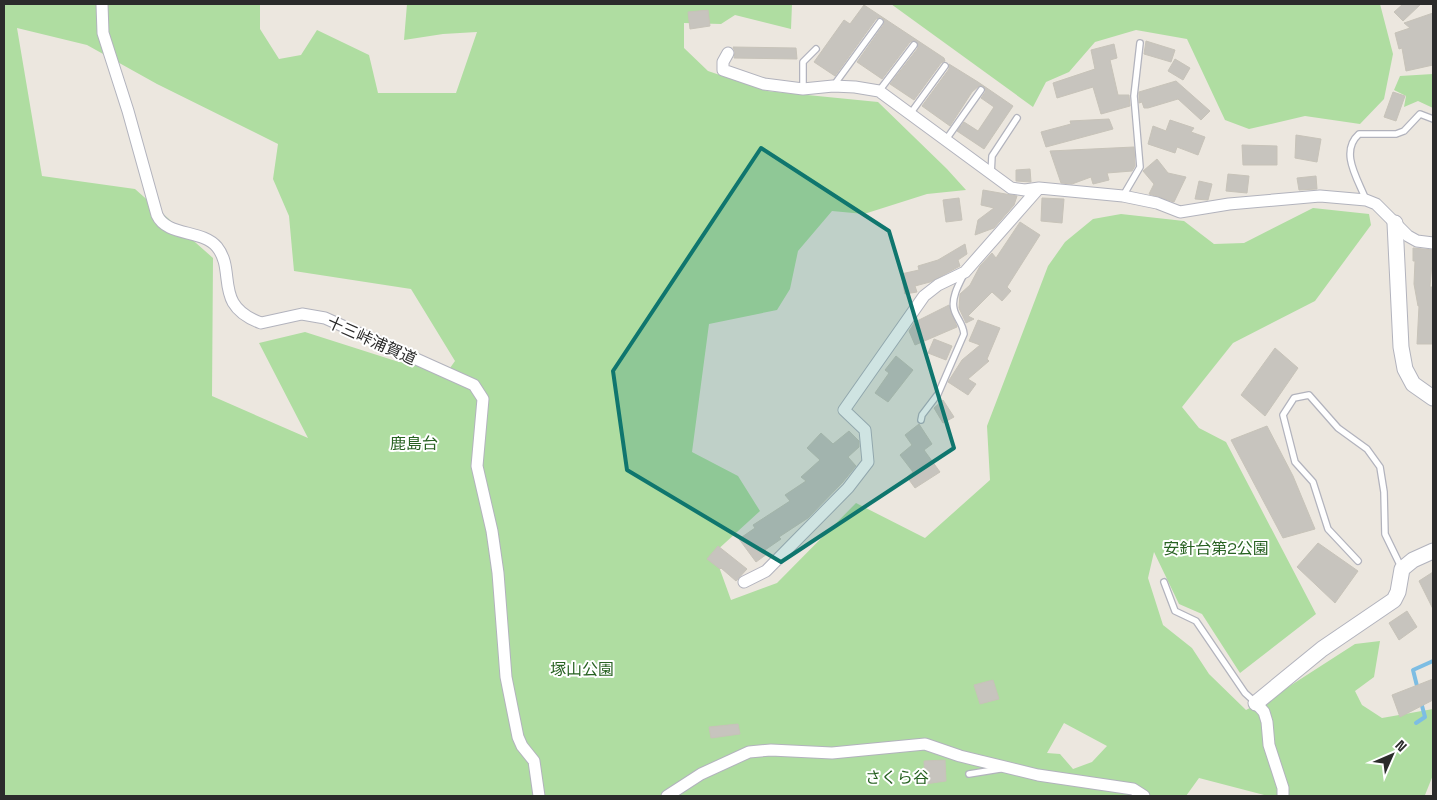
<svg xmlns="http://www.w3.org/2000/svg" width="1437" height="800" font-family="'Space Grotesk','Noto Sans JP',sans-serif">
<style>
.green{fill:#afdda1;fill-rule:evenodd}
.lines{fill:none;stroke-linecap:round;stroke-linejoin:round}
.stream{stroke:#7dbde3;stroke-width:4}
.building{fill:#c7c4be;stroke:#c7c3b9}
.lane-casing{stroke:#b2b3bd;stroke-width:8}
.street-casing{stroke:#b2b3bd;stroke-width:13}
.secondary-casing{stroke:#b2b3bd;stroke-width:17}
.lane{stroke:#fff;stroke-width:5.5}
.street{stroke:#fff;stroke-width:11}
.secondary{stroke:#fff;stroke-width:15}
.marked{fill:#0f766e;fill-opacity:0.2;stroke:#0f766e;stroke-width:4;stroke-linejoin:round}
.labels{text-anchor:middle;stroke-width:4;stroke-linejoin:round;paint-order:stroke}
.street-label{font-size:16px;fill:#2b2b2b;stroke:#fff}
.park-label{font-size:16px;fill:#286222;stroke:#fff}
</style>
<rect width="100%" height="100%" fill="#ece7df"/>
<path class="green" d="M4 4H260V29L279 59 301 55 317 30 369 55 378 93H456L477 32 443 34 404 40 407 4H792L791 29 735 15 721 24 684 23V48L708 71 767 91 878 102 947 169 966 190 927 194 864 214 832 211 798 251 790 289 777 310 709 324 692 452 738 476 760 511 714 553 731 600 777 583 856 503 925 538 990 480 987 426 1048 266 1065 242 1093 219 1121 214 1184 221 1214 244 1244 243 1313 208 1369 214 1371 225 1315 301 1233 343 1182 407 1199 428 1226 442 1316 614 1240 673 1202 614 1179 604 1154 552 1148 578 1163 625 1192 648 1209 674 1246 710 1282 691 1355 644 1380 641 1374 677 1355 691 1362 705 1382 718 1433 709V775L1425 795 1268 796 1199 778 1186 796H4ZM17 28 87 45 157 84 278 144 273 179 289 216 294 271 411 289 455 361 450 368 399 362 305 332 259 343 308 438 212 396 213 258 135 189 42 176ZM1064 723 1107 746 1092 762 1073 769 1060 754 1047 753Z
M891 4H1380L1393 54 1384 99 1360 124 1305 116 1249 129 1225 120 1187 39 1136 30 1095 42 1069 72 1046 82 1033 107Z
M1433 74V108L1418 101 1404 107 1406 96 1394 90 1400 76Z"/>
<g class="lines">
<path class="stream" d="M1418 690 1413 670 1433 661
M1416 723 1425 717 1421 702"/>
</g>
<path class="building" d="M1403 4H1421L1403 21 1394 12Z
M864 5 944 58 945 61 941 63 914 100 890 84 918 48 916 41 910 42 882 79 857 62 884 24V20L881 17 876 19 835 76 814 62 844 20 850 24Z
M708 10 710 26 690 29 688 12Z
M1433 13V65L1406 71 1402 48 1399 49 1395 33 1410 28 1404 23Z
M1146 41 1175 50 1171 62 1144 54Z
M1114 44 1117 58 1110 60 1118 95H1129L1130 106 1101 114 1093 87 1057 98 1053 83 1095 69 1091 50Z
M733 47 796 48 797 59 734 58 735 52Z
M1175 59 1190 68 1183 80 1168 71Z
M949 64 978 82 1013 106 984 149 957 131 964 122 978 131 994 107 981 98 986 91 983 86H979L972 92 950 126 922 106 949 69Z
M1176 81 1210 111 1201 120 1178 99 1148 108H1144L1142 102 1139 103V92Z
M1393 92 1405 96 1396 121 1384 117Z
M1109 119 1113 129 1046 147 1041 132 1071 124 1070 121Z
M1170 120 1194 128 1191 132 1205 137 1198 155 1177 147 1175 153 1148 144 1153 126 1166 131Z
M1296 135 1321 139 1317 162 1295 158Z
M1242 145 1277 146V165H1243Z
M1134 147 1135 166 1132 171 1107 173 1109 180 1093 184 1091 177 1072 184 1061 183 1050 151Z
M1157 159 1168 173 1186 177 1174 202 1149 194 1154 184 1143 171Z
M1030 169 1031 182 1016 181V170Z
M1228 174 1249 176 1247 193 1226 191Z
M1316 176 1317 189 1299 190 1297 178Z
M1199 181 1212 184 1208 200 1195 199Z
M983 190 1017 196 1014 205 994 228 975 235 978 220 994 208 981 205Z
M959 198 962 220 946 222 943 200Z
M1042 198 1064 199 1062 223 1041 221Z
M1020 222 1040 235 1007 287 1011 291 1002 301 992 292 968 316 974 319 966 323 959 308 960 294 970 285 980 266 992 253 996 258Z
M965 244 967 254 958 260 960 266 930 282 915 286 917 292 905 294 901 274 919 270 918 266 938 260Z
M1413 248 1433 250 1430 287H1433V344H1417L1419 306H1418L1414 284 1415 261H1413Z
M949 305 957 327 915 345 909 331 915 322Z
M978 320 1000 328 987 359 989 361 968 379 976 384 968 395 948 382 962 360 980 345 969 341Z
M934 339 952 346 946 360 928 353Z
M1275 348 1298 368 1265 416 1241 395Z
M896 356 913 370 888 402 875 393 889 373 885 370Z
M943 400 954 417 943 423 934 408Z
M919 424 932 444 924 450 940 472 915 488 907 477 913 472 900 455 912 445 905 435Z
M1267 426 1293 476 1315 529 1283 538 1231 440Z
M849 431 859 441V447L848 457 856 466 842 483 808 518 779 537 781 539 765 550 767 554 756 562 739 539 755 528 753 525 790 501 785 495 806 481 801 477 820 460 807 448 821 433 833 444Z
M1318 543 1358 571 1335 603 1297 567Z
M718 546 747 569 736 581 721 568 720 569 707 559Z
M1433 572V609L1419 581Z
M1407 611 1417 627 1399 640 1389 623Z
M1433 679V700L1400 717 1392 695Z
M993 680 999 699 980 704 974 685Z
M738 724 740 734 711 738 709 727Z
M945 760 946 781 925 784 924 761Z"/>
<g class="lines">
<defs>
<path id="lane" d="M834 85 880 22
M803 89V62L816 49
M879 91 914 45
M910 114 945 66
M945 141 981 90
M991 174 992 156 1017 118
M1123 196 1140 167 1134 96 1140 43
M1366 200C1358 179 1339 152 1359 134H1396L1404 131 1420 114 1433 119
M921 420 922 415 938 394 964 334C963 323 956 318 954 309 951 298 959 284 964 274
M1358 561 1328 529 1313 482 1295 462 1283 415 1294 398 1309 395 1338 428 1367 449 1380 467 1384 492 1385 534 1402 569
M1164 582 1175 611 1196 621 1245 693 1256 703
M969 774 1000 769"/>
<path id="street" d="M102 4 103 33 128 111 157 215C167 237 202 229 217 247 237 272 212 305 261 323L302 314 325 318 474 385 483 399 477 466 492 531 498 573 506 677 518 737 522 746 534 761 539 796
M728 53 723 62V70L764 84 803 89 833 86 855 87 879 91 1011 188 1025 190 1039 188 1123 196 1157 203 1180 212 1229 204 1320 196 1366 200 1376 204 1408 236 1417 241 1433 243
M744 582 766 571 848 488 868 462 865 430 844 410 924 296 938 285 965 272 1039 188
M1256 703 1264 712 1267 722 1269 745 1283 788V796
M667 796 701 774 749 752 771 750 832 753 925 744 960 756 1038 775 1133 789 1144 796"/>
<path id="secondary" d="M1395 223 1401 347 1405 369 1413 384 1433 398
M1256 703 1322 649 1394 600 1398 592 1402 569 1413 560 1433 551"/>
</defs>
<use href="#lane" class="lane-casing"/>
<use href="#street" class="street-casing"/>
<use href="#secondary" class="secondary-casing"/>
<use href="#lane" class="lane"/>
<use href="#street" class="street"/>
<use href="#secondary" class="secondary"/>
</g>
<path class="marked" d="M761 148 889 231 954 448 781 562 627 470 613 371Z"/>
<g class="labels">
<g class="street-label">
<text transform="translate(372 340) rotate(24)" y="6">十三峠浦賀道</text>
</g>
<g class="park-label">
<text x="414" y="449">鹿島台</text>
<text x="1216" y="554">安針台第2公園</text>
<text x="582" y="675">塚山公園</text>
<text x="897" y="783">さくら谷</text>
</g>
</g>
<rect width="1437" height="800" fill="none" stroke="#2b2b2b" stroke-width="10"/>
<g transform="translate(1392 755) rotate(45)" stroke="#ffffff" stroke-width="4" paint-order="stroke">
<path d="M0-4L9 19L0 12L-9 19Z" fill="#2b2b2b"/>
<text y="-8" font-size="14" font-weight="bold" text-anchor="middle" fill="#2b2b2b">N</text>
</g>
</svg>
